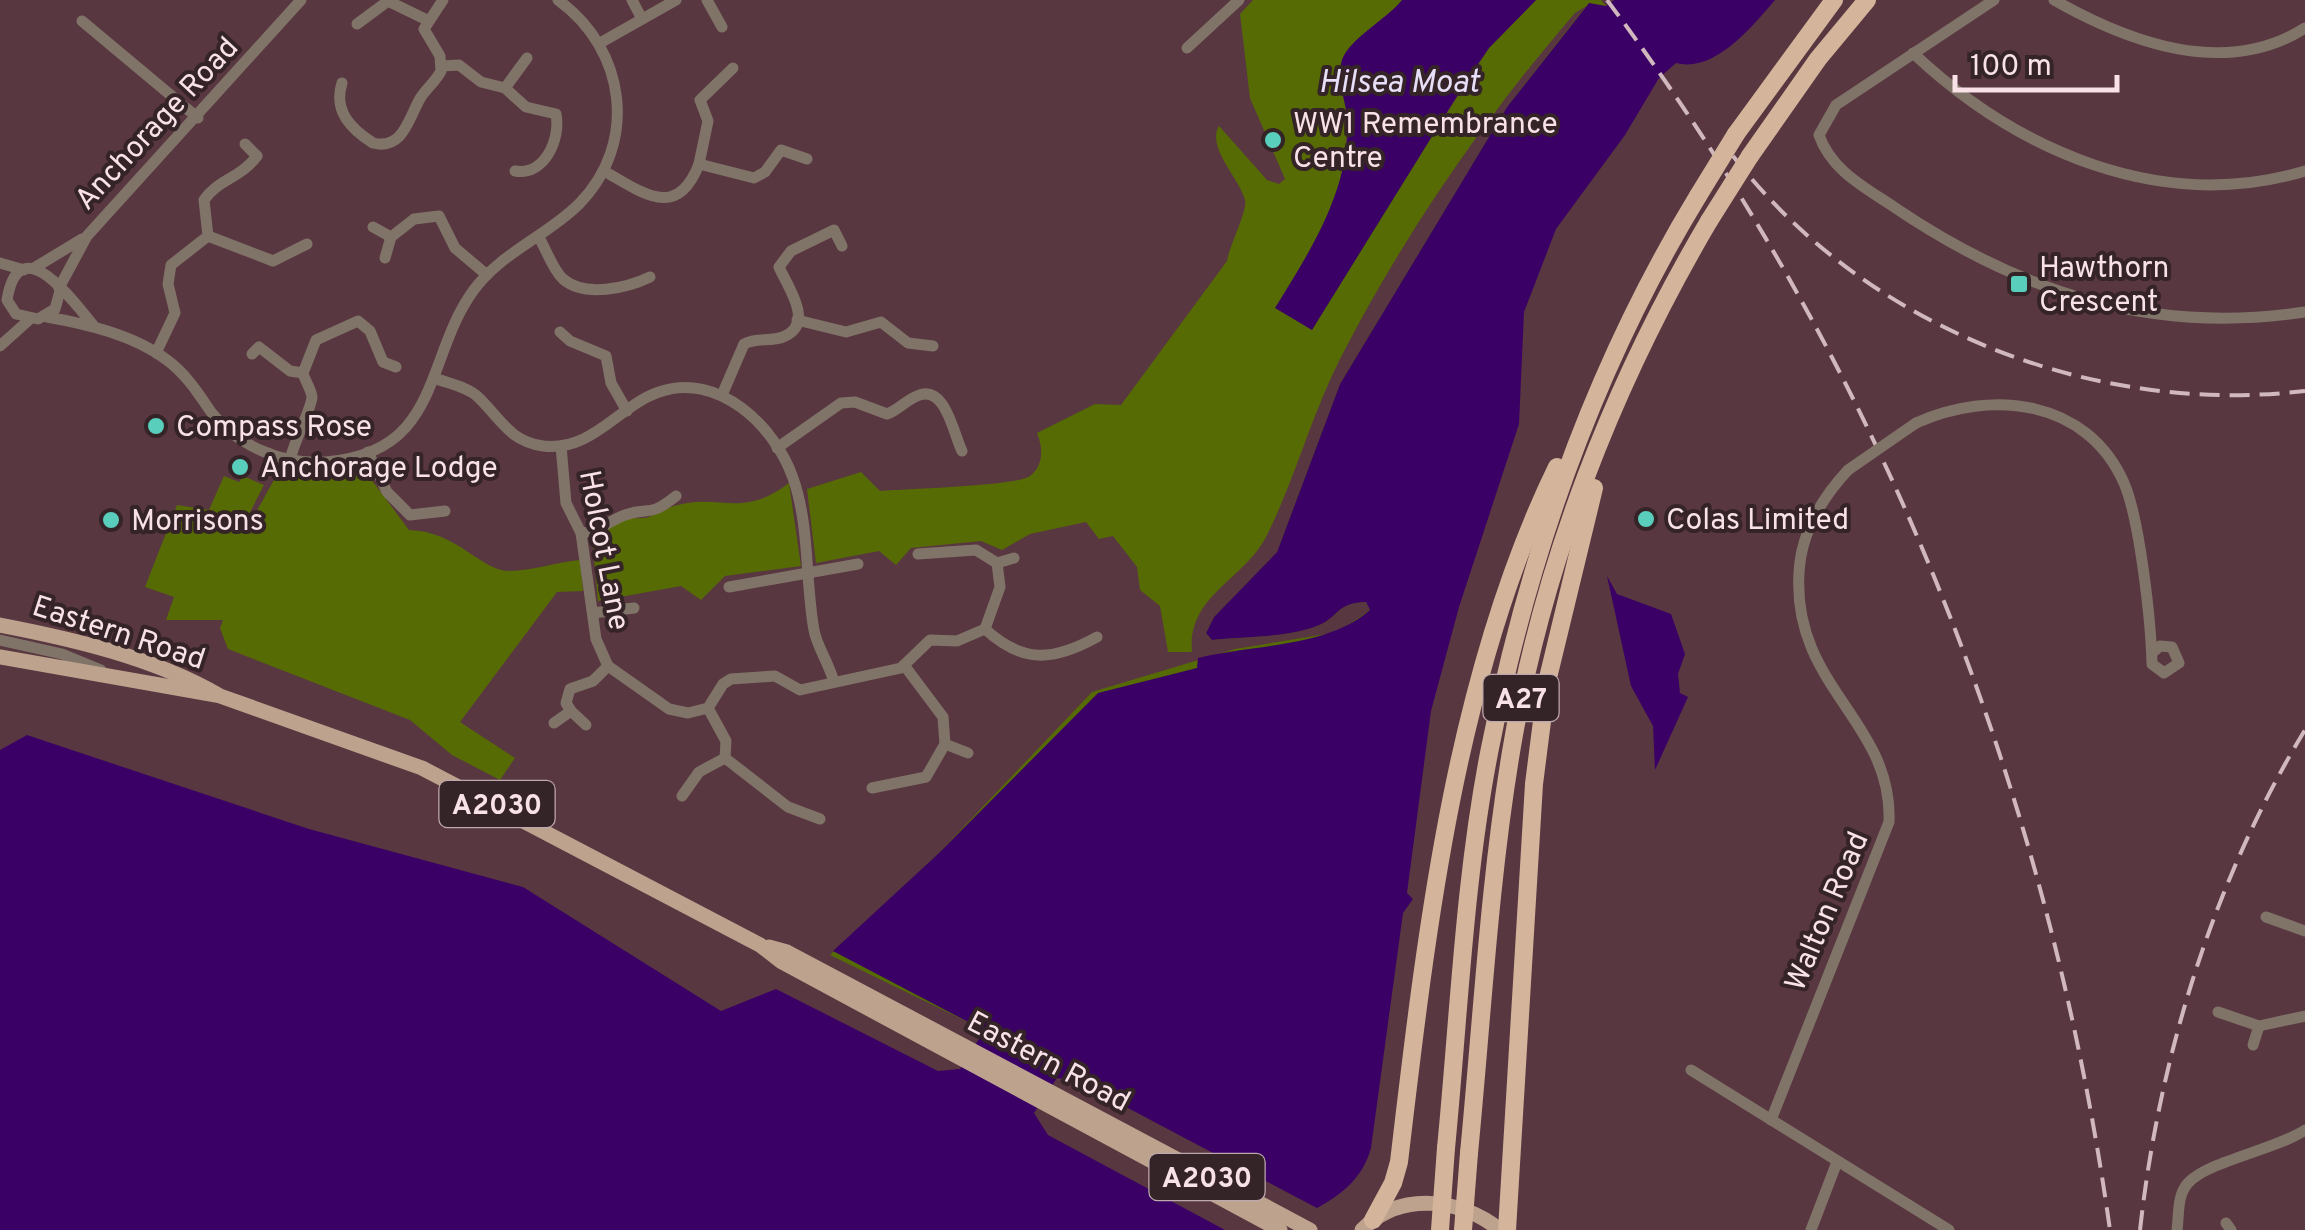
<svg xmlns="http://www.w3.org/2000/svg" width="2305" height="1230" viewBox="0 0 2305 1230" font-family="Overpass,sans-serif">
<rect width="100%" height="100%" fill="#593740"/>
<g fill="#566b03">
<path d="M1253 0H1445L1348 126 1341 179 1323 228 1437 128 1489 48 1536 0H1601L1606 6 1614 0 1408 608 979 1038 972 1024 830 955 939 853 1092 692 1235 649 1338 632 1370 610 1366 602C1335 603 1340 617 1317 626 1286 638 1245 636 1212 640L1206 633 1214 617 1277 552 1340 384 1507 107 1586 6 1575 13C1484 118 1403 236 1340 359 1311 416 1295 479 1267 535 1245 580 1187 595 1192 652H1168L1160 606 1140 590 1137 567 1113 536 1099 539 1086 522 1030 534 1002 550 981 541 911 548 896 565 879 551 816 563 807 489 861 472 880 491C905 489 1017 486 1030 476 1044 466 1043 447 1037 433L1095 404 1121 405 1227 261C1230 245 1248 209 1245 200 1240 179 1206 147 1219 126L1267 180 1279 184 1285 179 1250 98 1240 14Z"/>
<path d="M352 468 365 471 409 530C457 531 481 571 509 571 532 571 557 562 580 560L583 591 557 592 460 722 515 758 500 780 452 755 410 720 228 649 220 628 223 620H166L174 597 145 587 177 505 209 510 224 476 239 482 243 476 264 485 241 530 245 532 279 471 318 474Z"/>
<path d="M789 483 801 566 725 576 701 600 681 586 598 601 592 537 629 517C650 522 655 512 674 506 721 492 740 520 789 483Z"/>
</g>
<g fill="#3a0065">
<path d="M1402 0H1536L1489 48 1467 80 1312 330 1275 308C1310 251 1345 198 1348 130 1349 107 1335 82 1342 60 1349 39 1387 19 1402 0Z"/>
<path d="M1614 0H1775C1751 28 1714 73 1676 63L1659 78 1625 135 1556 229 1524 312 1519 424 1459 607 1431 711 1407 893 1413 899 1403 913 1371 1148C1363 1177 1343 1194 1317 1208L1077 1081 1057 1078 1034 1113 1048 1135 1225 1230H0V750L27 735 309 829 523 887 721 1011 776 989 938 1071 960 1069 979 1039 972 1024 833 951 939 853 1098 693 1197 668 1198 658C1253 644 1327 648 1370 610L1366 602C1335 603 1340 617 1317 626 1286 638 1245 636 1212 640L1206 633 1214 617 1277 552 1340 384 1507 107 1589 3 1606 6Z"/>
<polygon points="1607,576 1617,594 1671,614 1685,654 1678,674 1680,693 1688,697 1655,770 1653,726 1631,686"/>
</g>
<g fill="none" stroke-linecap="round" stroke-linejoin="round">
<g stroke="#807469" stroke-width="11">
<polyline points="632,0 642,19"/>
<polyline points="707,0 722,27"/>
<path d="M1994 0 1836 105 1819 135C1831 170 1864 187 1894 207 2021 293 2152 335 2305 312"/>
<path d="M2054 0C2128 42 2225 79 2305 28"/>
<polyline points="82,21 198,118"/>
<polyline points="357,24 388,1 427,20"/>
<polyline points="600,43 676,0"/>
<polyline points="1187,48 1239,0"/>
<path d="M1913 53C2017 151 2161 214 2305 171"/>
<path d="M442 66 459 65 481 82 505 88 526 107 556 114C561 140 544 176 515 171"/>
<path d="M342 83C333 111 351 129 373 143 404 151 409 116 421 97 427 88 436 81 441 71L440 56 424 29 443 0"/>
<polyline points="505,88 527,58"/>
<polyline points="699,164 708,121 700,100 733,68"/>
<path d="M604 171C643 193 677 221 699 164L754 178 765 172 781 150 807 159"/>
<polyline points="373,227 391,237 414,219 439,216 455,248 487,275"/>
<path d="M208 236 204 200C217 180 241 178 257 156L245 144"/>
<path d="M538 236C546 248 552 269 563 279 585 298 627 288 650 277"/>
<polyline points="385,258 391,237"/>
<polyline points="0,263 24,270"/>
<polyline points="34,268 82,239"/>
<polyline points="59,288 87,236 301,0"/>
<path d="M60 291 55 309 38 319 16 314 7 300C19 226 73 301 93 325"/>
<path d="M47 317C87 324 134 335 167 360 186 374 198 393 211 412 237 446 283 465 325 462 442 453 424 359 473 291 500 253 547 236 579 204 639 143 626 49 558 0"/>
<polyline points="797,320 846,332 881,322 908,343 933,346"/>
<polyline points="560,332 570,341 606,356 611,383 627,411"/>
<polyline points="0,346 29,320"/>
<polyline points="156,353 175,313 168,284 171,265 208,236 273,261 307,244"/>
<polyline points="252,354 259,347 290,371 303,373"/>
<path d="M437 379C450 384 468 387 478 397 501 419 509 441 543 446 592 452 618 406 659 392 718 371 775 426 793 478 810 526 805 581 814 630 816 644 828 662 833 679"/>
<path d="M722 395 744 344C757 337 770 342 783 337 816 324 787 286 779 267L791 251 834 230 842 246"/>
<path d="M1916 423C1991 389 2087 399 2124 483 2140 520 2151 623 2152 664L2164 673 2179 663 2172 647 2160 646 2153 652"/>
<polyline points="561,446 566,503 581,533 596,639 608,666 669,709 688,713 708,708 723,684 731,679 775,676 800,690 901,668 930,640 957,641 985,629 1000,587 997,563 976,550 918,554"/>
<path d="M777 448 841 403 855 402 887 414C898 410 904 402 915 397 945 381 953 433 962 451"/>
<polyline points="368,452 387,492 410,515 445,511"/>
<path d="M290 460C293 444 312 407 312 397 311 389 305 381 303 373L316 340 358 321 370 331 383 362 396 367"/>
<path d="M581 533C600 532 608 521 625 515 651 506 647 519 676 496"/>
<polyline points="997,563 1014,558"/>
<polyline points="729,587 858,564"/>
<polyline points="593,613 634,608"/>
<path d="M985 629C1022 663 1052 662 1097 637"/>
<polyline points="0,640 62,654 101,670"/>
<polyline points="708,708 726,741 725,758"/>
<polyline points="571,711 586,725"/>
<polyline points="554,723 571,711 566,703 570,689 593,681 608,666"/>
<polyline points="945,744 968,753"/>
<polyline points="725,758 788,807 820,819"/>
<polyline points="872,788 926,777 945,744 943,717 904,665"/>
<polyline points="682,796 699,772 725,758"/>
<polyline points="2266,917 2305,931"/>
<polyline points="2218,1012 2259,1026 2305,1016"/>
<polyline points="2253,1045 2259,1026"/>
<polyline points="1691,1070 1949,1230"/>
<path d="M1771 1120 1889 822C1893 721 1792 687 1799 573 1801 532 1821 499 1848 470"/>
<polyline points="2226,1223 2231,1230"/>
<polyline points="1811,1230 1837,1162"/>
<path d="M2177 1230C2179 1215 2177 1195 2188 1183 2208 1161 2275 1150 2305 1130"/>
</g>
<g stroke="#bda38d" stroke-width="15">
<path d="M0 625C73 639 155 658 220 696L422 768 760 945 782 962 1280 1230"/>
<polyline points="0,657 216,695"/>
<polyline points="769,947 787,952 1310,1230"/>
<path d="M1362 1230C1400 1191 1460 1198 1500 1230"/>
</g>
<g stroke="#d4b59b" stroke-width="18">
<polyline points="1736,134 1834,0"/>
<polyline points="1750,156 1818,59 1867,0"/>
<path d="M1446 1148C1459 1016 1464 879 1490 748 1529 552 1594 367 1698 196"/>
<path d="M1469 1153C1482 1020 1489 884 1511 752 1542 565 1613 384 1709 221"/>
<path d="M1373 1220 1393 1183 1399 1162C1426 933 1455 676 1557 467"/>
<polyline points="1507,1230 1534,784 1547,682 1594,488"/>
</g>
<g stroke="#d1b8be" stroke-width="4" stroke-dasharray="20 10" stroke-linecap="butt">
<path d="M1607 0C1878 363 2047 781 2110 1230"/>
<path d="M1733 156C1865 327 2091 416 2305 391"/>
<path d="M2140 1230C2159 1057 2214 879 2305 730"/>
</g>
<polyline stroke="#807469" stroke-width="11" points="1848,470 1916,423"/>
<g stroke="#d4b59b" stroke-width="18">
<polyline points="1698,196 1736,134"/>
<polyline points="1709,221 1750,156"/>
<polyline points="1440,1230 1446,1148"/>
<polyline points="1463,1230 1469,1153"/>
</g>
</g>
<g fill="#5acebd" stroke="#342327" stroke-width="4">
<circle cx="1273" cy="140" r="10"/>
<rect x="2009" y="274" width="20" height="20" rx="5"/>
<circle cx="156" cy="426" r="10"/>
<circle cx="240" cy="467" r="10"/>
<circle cx="1646" cy="519" r="10"/>
<circle cx="111" cy="520" r="10"/>
</g>
<g text-anchor="middle" stroke-width="8" stroke-linejoin="round" paint-order="stroke">
<g fill="#342327" stroke="#bda9ad" stroke-width="2.5">
<rect x="1483.5" y="675" width="75" height="46" rx="8"/>
<rect x="439.5" y="781" width="115" height="46" rx="8"/>
<rect x="1149.5" y="1154" width="115" height="46" rx="8"/>
</g>
<g font-size="28" font-weight="bold" fill="#f8e2e7">
<text x="1521" y="708">A27</text>
<text x="497" y="814">A2030</text>
<text x="1207" y="1187">A2030</text>
</g>
<g font-size="30" fill="#f8e2e7" stroke="#342327">
<text transform="translate(156 123) rotate(-47)" y="10">Anchorage Road</text>
<text transform="translate(605 550) rotate(79)" y="10">Holcot Lane</text>
<text transform="translate(119 632) rotate(18)" y="10">Eastern Road</text>
<text transform="translate(1826 911) rotate(-67)" y="10">Walton Road</text>
<text transform="translate(1049 1061) rotate(28)" y="10">Eastern Road</text>
</g>
<g font-size="30" fill="#f8e2e7" stroke="#342327" text-anchor="start">
<text x="1293" y="133">WW1 Remembrance<tspan x="1293" dy="34">Centre</tspan></text>
<text x="2039" y="277">Hawthorn<tspan x="2039" dy="34">Crescent</tspan></text>
<text x="176" y="436">Compass Rose</text>
<text x="260" y="477">Anchorage Lodge</text>
<text x="1666" y="529">Colas Limited</text>
<text x="131" y="530">Morrisons</text>
</g>
<g font-size="32" font-style="italic" fill="#e7def7" stroke="#342327">
<text x="1399" y="92">Hilsea Moat</text>
</g>
</g>
<path d="M1955 75v15h162v-15" fill="none" stroke="#f8e2e7" stroke-width="5"/>
<text x="1970" y="75" font-size="30" fill="#f8e2e7" stroke="#342327" stroke-width="8" paint-order="stroke">100 m</text>
</svg>
